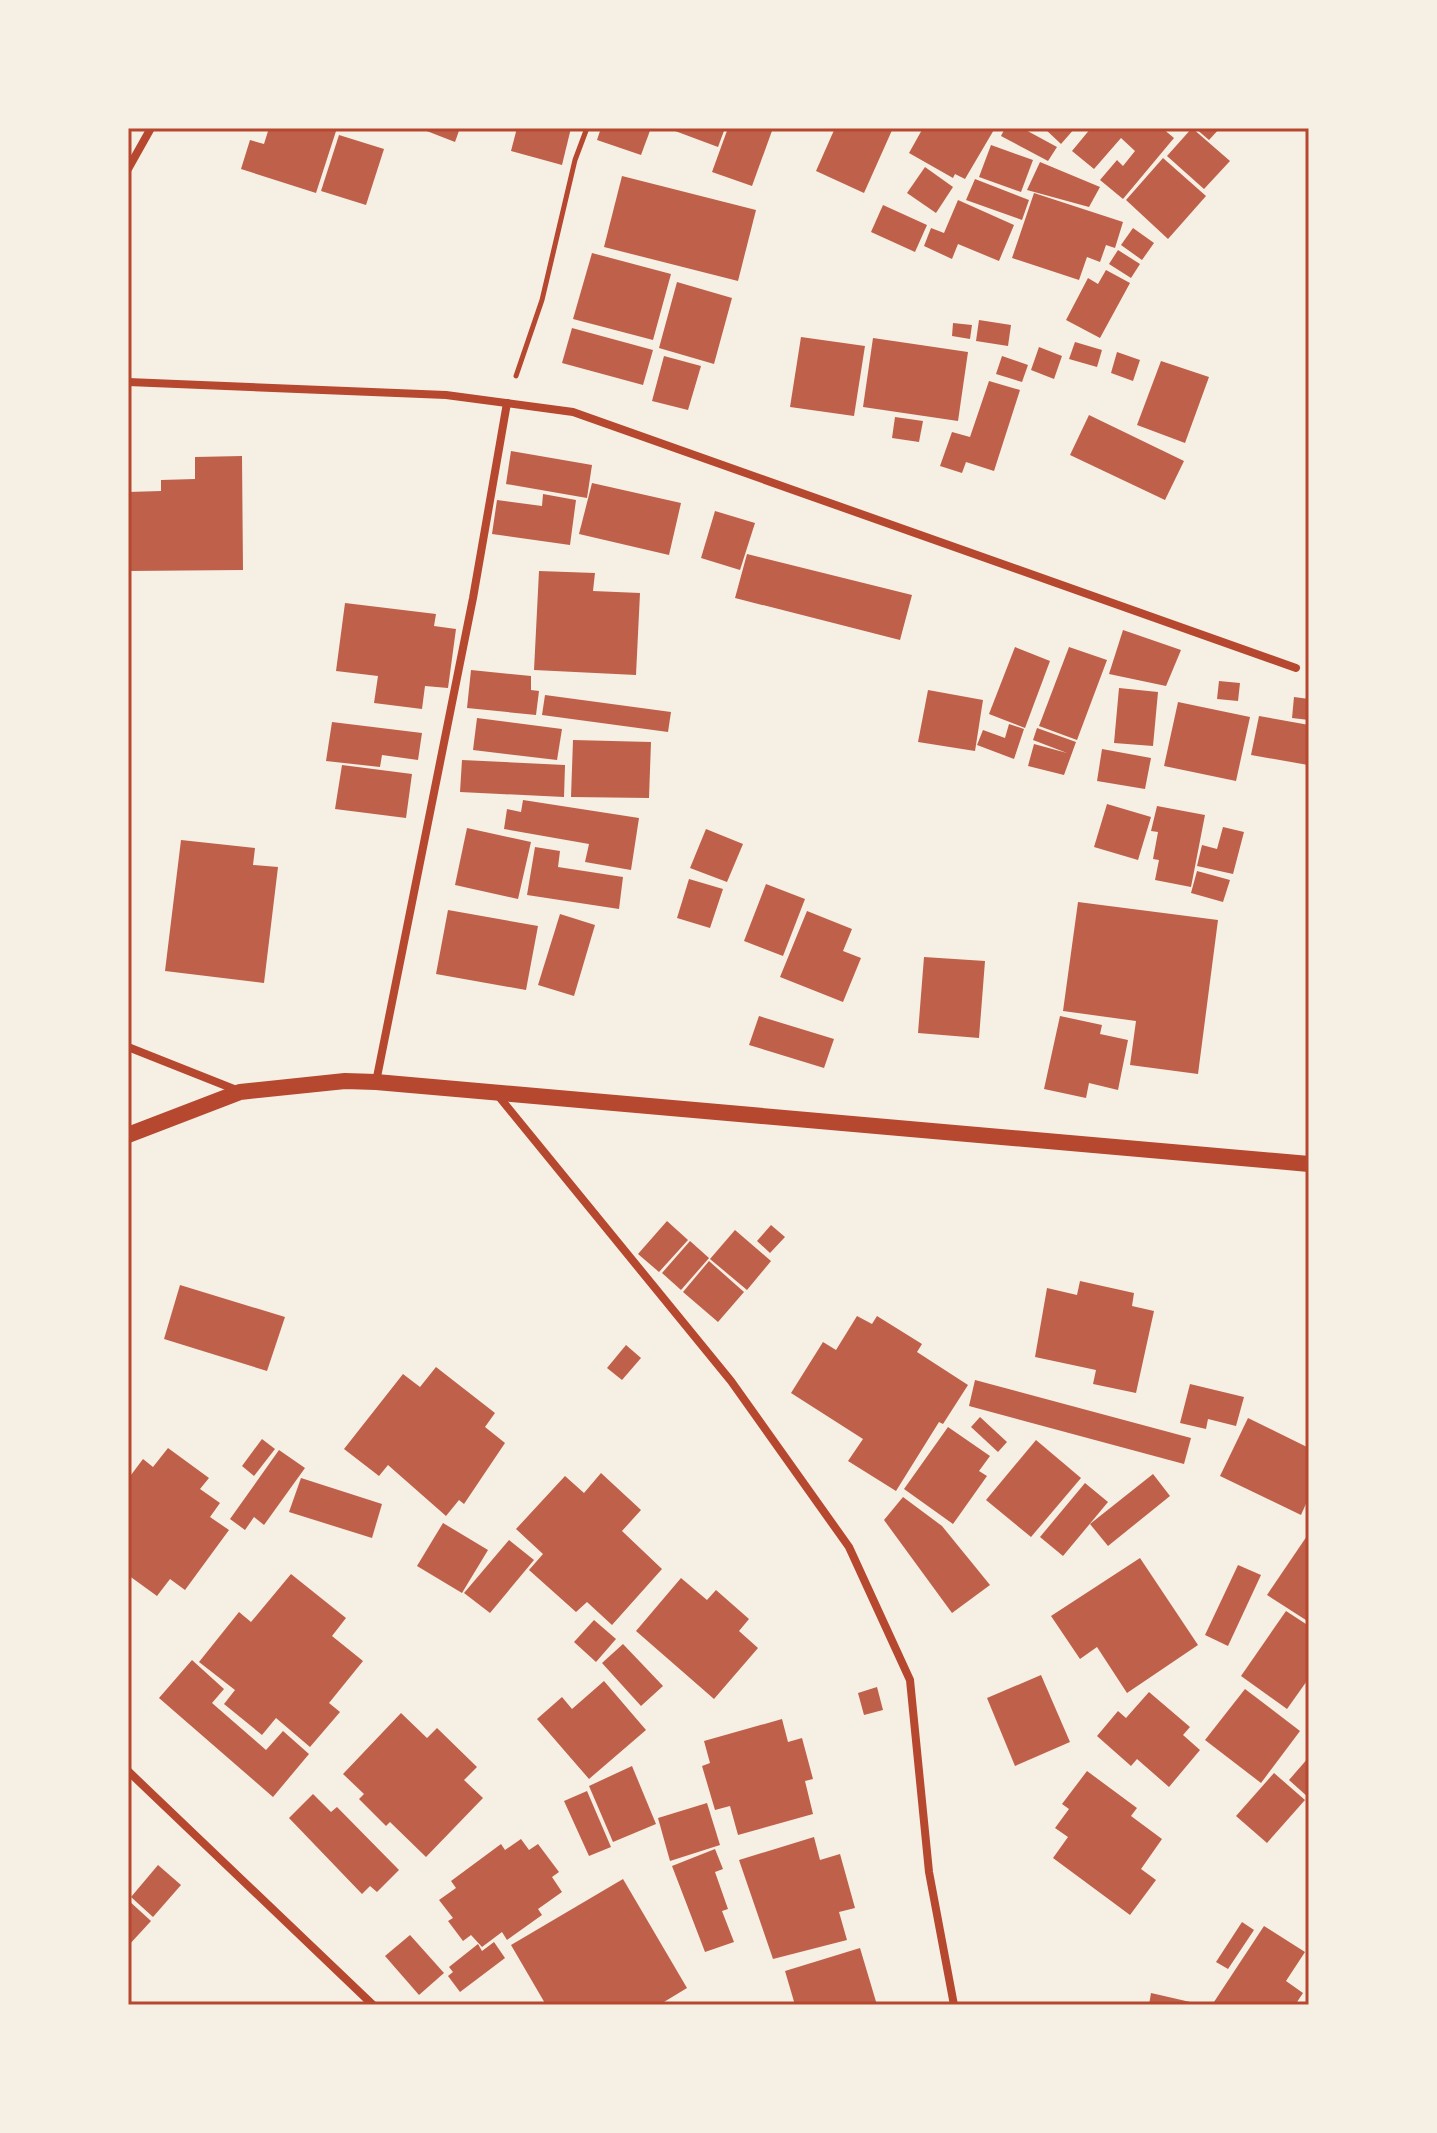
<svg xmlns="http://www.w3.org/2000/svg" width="1437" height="2133" viewBox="0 0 1437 2133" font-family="'PT Sans',sans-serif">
<rect width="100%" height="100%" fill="#f6efe4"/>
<g fill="#bf614a">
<polygon points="269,128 337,128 316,193 241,169 250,140 264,144"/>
<polygon points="419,128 460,128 455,142"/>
<polygon points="517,128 571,128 562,165 511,151"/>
<polygon points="601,128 651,128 641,155 597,140"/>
<polygon points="667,128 725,128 718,147"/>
<polygon points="728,128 773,128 752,186 712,172"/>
<polygon points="835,128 893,128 864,193 816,171"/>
<polygon points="923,128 966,129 995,128 965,179 955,174 953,178 909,153"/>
<polygon points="1005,128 1022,128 1057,147 1048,161 1001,136"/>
<polygon points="1044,128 1075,128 1061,144"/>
<polygon points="1091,128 1162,128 1174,138 1123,199 1100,180 1117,160 1123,166 1135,151 1121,138 1094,169 1072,151"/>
<polygon points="1192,128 1230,161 1204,189 1167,156"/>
<polygon points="1195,128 1220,128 1209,140"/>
<polygon points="339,135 384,149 366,205 321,191"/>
<polygon points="991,145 1033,160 1021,192 979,177"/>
<polygon points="1163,158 1206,196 1168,239 1126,200"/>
<polygon points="1040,162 1100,187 1089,207 1027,190"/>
<polygon points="925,167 953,187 936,213 907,193"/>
<polygon points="622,176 756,210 738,281 604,247"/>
<polygon points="975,179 1029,200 1022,220 966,200"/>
<polygon points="1034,193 1123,222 1115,248 1106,245 1100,262 1087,257 1079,280 1012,258"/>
<polygon points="958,200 1014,225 999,261 958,244 952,259 924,246 931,228 944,233"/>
<polygon points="883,205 927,225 915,252 871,232"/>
<polygon points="1133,228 1154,243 1142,260 1121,245"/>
<polygon points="1118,250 1140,264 1131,278 1109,264"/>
<polygon points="592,253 671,274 653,340 573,319"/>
<polygon points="1106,270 1130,283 1100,338 1066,320 1088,278 1098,284"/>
<polygon points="677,282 732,298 714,364 659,348"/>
<polygon points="979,320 1011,325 1008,346 976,341"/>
<polygon points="953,323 972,325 970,339 952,336"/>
<polygon points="572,328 653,350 643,385 562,363"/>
<polygon points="801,337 865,346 854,416 790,407"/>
<polygon points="873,338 968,352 958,421 863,407"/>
<polygon points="1075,342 1102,350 1097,367 1069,359"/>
<polygon points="1039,347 1062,356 1054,379 1031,370"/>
<polygon points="1117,352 1140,360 1133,381 1111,373"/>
<polygon points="664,356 701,366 688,410 652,401"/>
<polygon points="1002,356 1028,365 1022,382 996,374"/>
<polygon points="1161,361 1209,377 1185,443 1137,425"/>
<polygon points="989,381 1020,390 994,471 966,462 962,473 940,466 952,432 970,437"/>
<polygon points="1089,415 1184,461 1165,500 1070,455"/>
<polygon points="895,417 923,421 919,442 892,438"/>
<polygon points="511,451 592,465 587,498 506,484"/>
<polygon points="242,456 243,570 128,571 128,492 161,491 161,480 195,479 195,457"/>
<polygon points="592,483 681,503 669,555 579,534"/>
<polygon points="543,494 576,500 570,545 492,534 497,500 542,506"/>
<polygon points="715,511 755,523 740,570 701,558"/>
<polygon points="747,554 912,595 900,640 735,598"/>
<polygon points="539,571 595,573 593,591 640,593 636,675 534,670"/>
<polygon points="345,603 436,614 434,626 456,629 448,688 425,686 422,709 374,703 378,676 336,671"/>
<polygon points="1123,630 1181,650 1166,686 1109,674"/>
<polygon points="1015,647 1050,661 1025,728 989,714"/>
<polygon points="1069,647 1107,660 1077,740 1039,726"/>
<polygon points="471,670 531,676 531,690 539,691 536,715 467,708"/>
<polygon points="1219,681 1240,683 1238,701 1217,699"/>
<polygon points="1119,688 1158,692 1153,746 1114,743"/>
<polygon points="928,690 983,700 975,751 918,742"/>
<polygon points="545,695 671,712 668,732 542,715"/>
<polygon points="1294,697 1309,699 1309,720 1292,718"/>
<polygon points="1178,702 1250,717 1236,781 1164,766"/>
<polygon points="1259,716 1309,725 1308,765 1251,755"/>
<polygon points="477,718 562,729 557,760 473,750"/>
<polygon points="332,722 422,733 418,760 382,755 380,767 326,761"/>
<polygon points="1009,724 1024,729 1014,759 977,745 983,730 1005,738"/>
<polygon points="1037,728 1076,742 1064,775 1028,766 1034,744 1067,753 1033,740"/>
<polygon points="573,740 651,742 649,798 571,797"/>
<polygon points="1102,749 1151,758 1145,789 1097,781"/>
<polygon points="462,760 565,765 564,797 460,792"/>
<polygon points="342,765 412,774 406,818 335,809"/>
<polygon points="523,800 639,818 631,870 585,862 589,844 504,829 507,809 521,812"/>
<polygon points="1107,804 1151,817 1138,860 1094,847"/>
<polygon points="1157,806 1205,815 1191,887 1155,880 1159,860 1153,859 1158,832 1151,831"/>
<polygon points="1223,827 1244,832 1233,874 1197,866 1202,845 1217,849"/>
<polygon points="467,828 531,842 518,899 455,885"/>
<polygon points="706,829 743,844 727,882 690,868"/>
<polygon points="181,840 255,848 253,865 278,867 264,983 165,971"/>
<polygon points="535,847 560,851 558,867 623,877 619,909 527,895"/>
<polygon points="1197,871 1230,880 1223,902 1191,893"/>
<polygon points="689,879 723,889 710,928 677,918"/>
<polygon points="766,884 805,899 783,956 744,941"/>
<polygon points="1078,902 1218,920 1198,1074 1130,1065 1136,1021 1063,1011"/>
<polygon points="448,910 538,926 526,990 436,974"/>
<polygon points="807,911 852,929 843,951 861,958 843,1002 780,977"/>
<polygon points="560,914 595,925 574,996 538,985"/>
<polygon points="924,957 985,961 979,1038 918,1033"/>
<polygon points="759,1016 834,1039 824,1068 749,1045"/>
<polygon points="1060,1016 1102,1025 1100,1034 1128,1040 1118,1090 1089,1083 1086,1098 1044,1089"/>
<polygon points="667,1221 688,1240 659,1272 638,1254"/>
<polygon points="771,1225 785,1237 770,1253 757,1241"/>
<polygon points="735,1230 771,1261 747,1290 710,1259"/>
<polygon points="690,1241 709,1258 681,1290 662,1273"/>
<polygon points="709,1261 744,1292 718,1322 683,1292"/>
<polygon points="1080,1281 1134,1293 1132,1306 1154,1311 1136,1393 1093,1384 1096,1370 1035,1357 1047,1288 1077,1295"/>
<polygon points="180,1285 285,1317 267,1371 164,1339"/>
<polygon points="857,1316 872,1324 877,1316 922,1344 917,1352 968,1385 943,1424 939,1422 896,1491 848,1461 863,1439 791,1393 823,1342 836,1350"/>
<polygon points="626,1345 641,1358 622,1380 607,1368"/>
<polygon points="436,1367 495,1413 485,1427 505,1443 464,1504 459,1500 446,1516 388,1465 379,1476 344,1449 403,1374 420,1387"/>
<polygon points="975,1380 1191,1438 1184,1464 969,1406"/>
<polygon points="1190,1384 1244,1397 1236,1426 1208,1419 1206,1429 1180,1423"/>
<polygon points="980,1417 1007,1442 998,1452 971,1427"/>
<polygon points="1248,1418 1309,1448 1309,1497 1301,1515 1220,1476"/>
<polygon points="948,1427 990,1456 979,1471 987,1476 953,1524 904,1489"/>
<polygon points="262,1439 275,1449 254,1476 242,1466"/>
<polygon points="1036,1440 1081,1478 1031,1537 986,1500"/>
<polygon points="168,1448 209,1478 200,1489 220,1503 210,1517 229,1530 185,1590 170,1579 157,1596 128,1575 128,1479 143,1459 153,1467"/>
<polygon points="279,1450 305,1468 264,1525 254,1517 245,1530 230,1519"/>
<polygon points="601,1473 641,1510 622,1531 662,1569 612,1625 587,1602 576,1612 529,1570 543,1554 516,1529 565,1476 584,1493"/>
<polygon points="1153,1474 1170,1496 1108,1546 1090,1524"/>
<polygon points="301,1478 382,1504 372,1538 289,1512"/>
<polygon points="1085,1483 1108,1502 1063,1556 1040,1537"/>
<polygon points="903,1497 942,1526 990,1585 952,1613 884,1520"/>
<polygon points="443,1523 488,1550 462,1593 417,1566"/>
<polygon points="1309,1533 1309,1622 1267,1595"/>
<polygon points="509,1540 534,1560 490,1613 464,1593"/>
<polygon points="1140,1558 1198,1645 1127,1693 1097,1647 1080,1659 1051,1616"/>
<polygon points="1238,1565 1261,1575 1228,1646 1205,1635"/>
<polygon points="291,1574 346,1618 332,1636 363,1661 329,1703 340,1712 310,1747 276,1718 262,1735 224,1704 235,1690 199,1662 239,1612 251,1622"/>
<polygon points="681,1578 707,1600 716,1590 749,1619 739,1631 758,1648 714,1699 636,1631"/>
<polygon points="1286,1611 1309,1626 1309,1678 1287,1709 1241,1676"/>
<polygon points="594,1620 616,1639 596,1662 574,1642"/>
<polygon points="623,1644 663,1686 641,1706 602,1663"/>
<polygon points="192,1660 224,1689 212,1703 266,1750 283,1731 309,1754 273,1797 159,1698"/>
<polygon points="1041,1675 1070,1742 1015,1766 987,1698"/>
<polygon points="604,1681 646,1730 589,1779 537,1719 562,1697 572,1709"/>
<polygon points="877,1687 883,1710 864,1715 858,1693"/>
<polygon points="1245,1689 1300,1731 1261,1783 1205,1740"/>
<polygon points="1149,1692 1190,1727 1183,1735 1200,1750 1169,1787 1137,1759 1131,1766 1097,1736 1118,1711 1126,1718"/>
<polygon points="401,1713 427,1738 437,1728 477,1767 464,1780 483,1798 426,1857 390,1822 386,1826 359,1799 364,1794 343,1774"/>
<polygon points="782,1719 788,1742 802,1738 813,1779 805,1781 813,1814 738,1835 730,1806 715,1810 702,1766 710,1763 704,1741"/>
<polygon points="1309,1757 1309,1798 1289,1780"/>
<polygon points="632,1766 656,1824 613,1842 589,1786"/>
<polygon points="1087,1771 1137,1808 1131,1816 1162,1839 1141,1869 1156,1880 1130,1915 1053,1858 1068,1837 1055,1828 1069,1809 1062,1804"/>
<polygon points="1274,1773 1305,1800 1267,1843 1236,1816"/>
<polygon points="587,1791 611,1847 589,1856 564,1801"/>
<polygon points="313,1794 331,1812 337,1807 399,1870 377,1892 370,1886 362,1894 289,1818"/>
<polygon points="707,1803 720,1845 670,1861 658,1818"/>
<polygon points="814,1837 820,1860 840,1854 855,1908 839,1912 847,1940 773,1959 739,1860"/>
<polygon points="521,1839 529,1850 538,1844 559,1872 552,1877 562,1892 538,1909 542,1915 507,1940 502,1932 482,1947 471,1935 463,1941 448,1921 453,1918 439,1900 456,1888 451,1881 501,1844 505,1850"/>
<polygon points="715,1849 723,1869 715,1872 728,1909 722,1911 734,1942 705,1952 672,1866"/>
<polygon points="158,1865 181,1885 153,1917 131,1897"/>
<polygon points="623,1879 687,1988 659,2005 546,2005 511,1945"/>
<polygon points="128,1900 151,1921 128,1946"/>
<polygon points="1242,1922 1254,1930 1228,1969 1216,1962"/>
<polygon points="1264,1926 1305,1952 1286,1981 1303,1993 1295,2005 1212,2005"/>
<polygon points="410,1935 444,1973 419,1995 385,1956"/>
<polygon points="494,1942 505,1958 460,1992 448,1976 453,1972 449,1967 478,1944 482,1951"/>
<polygon points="860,1948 877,2005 795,2005 785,1971"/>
<polygon points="1151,1993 1199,2004 1199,2005 1149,2005"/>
</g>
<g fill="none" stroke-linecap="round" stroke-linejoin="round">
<polyline stroke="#b5482f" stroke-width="5" points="516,376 542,300 575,160 587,128"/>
<g stroke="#b5482f" stroke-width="8">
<polyline points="128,169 151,128"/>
<polyline points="128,382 446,395 573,412 1296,668"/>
<polyline points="128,1047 239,1091"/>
<polyline points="376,1082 473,598 507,403"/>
<polyline points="496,1093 731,1381 849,1547 910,1680 929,1872 954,2005"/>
<polyline points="128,1771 373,2005"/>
</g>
<polyline stroke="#b5482f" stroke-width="16" points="128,1135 240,1092 345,1081 376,1082 1309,1164"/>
</g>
<rect width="1437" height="2133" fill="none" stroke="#f6efe4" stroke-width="260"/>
<rect x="130" y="130" width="1177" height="1873" fill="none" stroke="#b5482f" stroke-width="3"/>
</svg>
